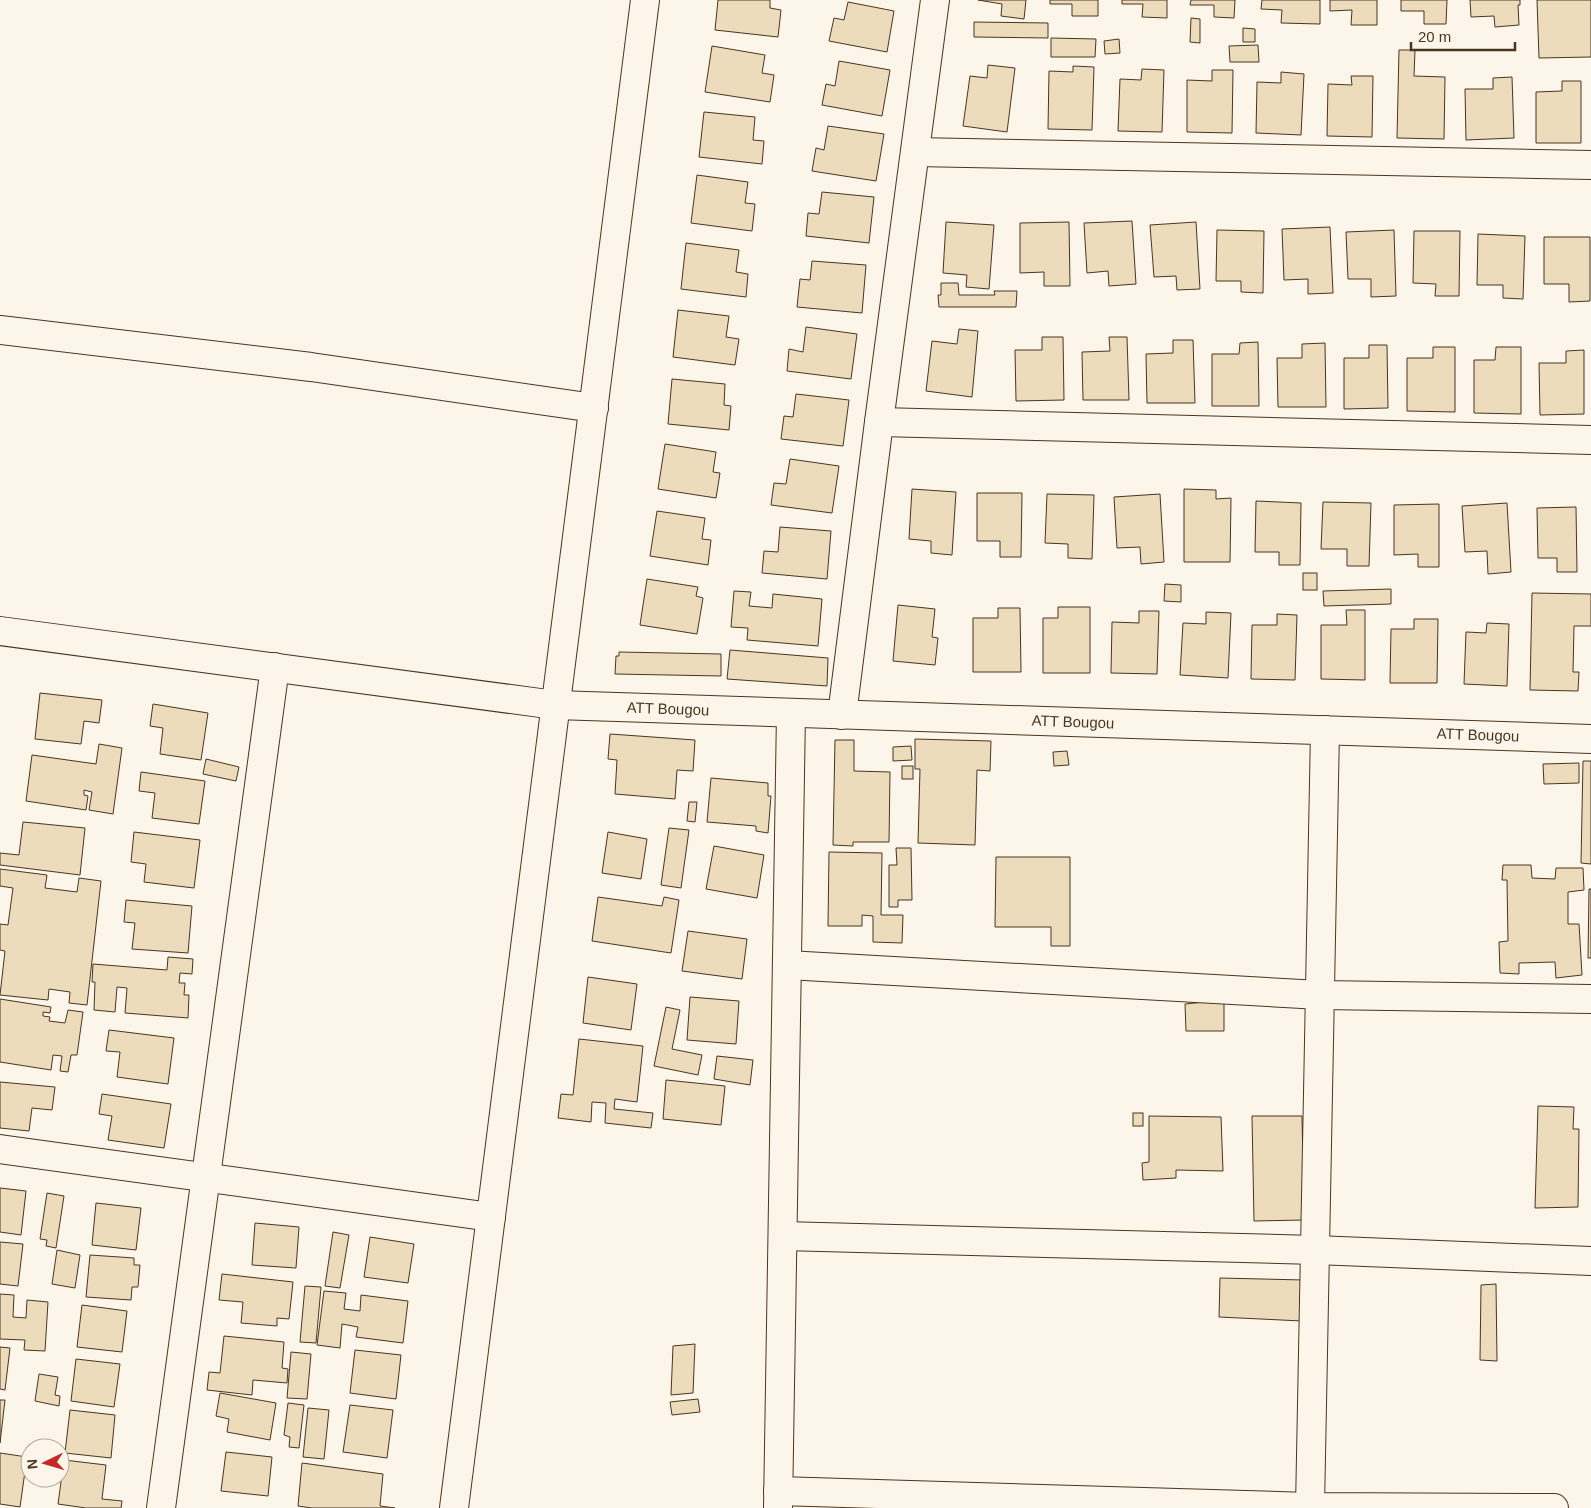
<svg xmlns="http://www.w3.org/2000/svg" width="1591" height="1508" viewBox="0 0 1591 1508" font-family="Arial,sans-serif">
<rect width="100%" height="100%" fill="#fbf6e9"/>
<g fill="#ecdcbc" stroke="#4a3520">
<polygon points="718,0 770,0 770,8 781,10 778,37 715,30"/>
<polygon points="978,0 1026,0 1024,19 1001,16 1002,4"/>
<polygon points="1050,0 1098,0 1098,16 1072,16 1072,4 1050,4"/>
<polygon points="1122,0 1167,0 1167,18 1142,17 1143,4 1122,4"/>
<polygon points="1191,0 1235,0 1234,18 1214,17 1214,5 1190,5"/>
<polygon points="1262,0 1320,0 1320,24 1281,23 1282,10 1261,9"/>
<polygon points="1330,0 1377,0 1377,25 1351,25 1352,10 1330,11"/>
<polygon points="1401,0 1447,0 1446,24 1424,24 1424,11 1401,11"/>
<polygon points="1470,0 1520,0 1520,5 1518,5 1519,25 1495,27 1494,16 1471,17"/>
<polygon points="1537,0 1591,0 1591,57 1539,58"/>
<polygon points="848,2 894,11 887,52 829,41 834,18 844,20"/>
<polygon points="1191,18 1200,19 1200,43 1190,42"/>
<polygon points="974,22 1048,23 1048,38 974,37"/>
<polygon points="1243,28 1255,29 1255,42 1243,42"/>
<polygon points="1051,38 1096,39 1095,57 1051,57"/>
<polygon points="1119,39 1120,53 1105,54 1104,41"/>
<polygon points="1258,45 1259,62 1230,62 1229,46"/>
<polygon points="712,46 765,55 762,73 774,75 770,102 705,92"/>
<polygon points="1399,50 1415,50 1414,76 1445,77 1444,139 1397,138"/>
<polygon points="839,61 890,70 882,116 822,105 826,84 835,86"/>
<polygon points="988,65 1015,68 1007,132 963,126 970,76 987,78"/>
<polygon points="1073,66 1094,67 1092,130 1048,129 1049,71 1073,72"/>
<polygon points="1142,69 1164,70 1162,132 1118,131 1120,79 1141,80"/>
<polygon points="1212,70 1233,70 1232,133 1187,132 1187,80 1212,81"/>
<polygon points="1281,72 1304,74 1301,135 1256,133 1257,82 1281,83"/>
<polygon points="1351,76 1373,76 1372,137 1327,136 1328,84 1352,85"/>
<polygon points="1512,77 1514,138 1466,140 1465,89 1493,89 1493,78"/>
<polygon points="1562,81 1581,81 1581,143 1536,143 1536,92 1562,91"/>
<polygon points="704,112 755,117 753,140 764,141 762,164 699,157"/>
<polygon points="828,126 884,134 876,181 812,171 816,148 824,150"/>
<polygon points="697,175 748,182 745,203 755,204 752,231 691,223"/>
<polygon points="822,192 874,197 869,243 806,236 808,213 819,214"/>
<polygon points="1132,221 1136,284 1109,286 1108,271 1087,273 1084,223"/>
<polygon points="946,222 994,225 989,289 966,287 967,275 943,273"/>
<polygon points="1069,222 1070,286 1044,286 1044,272 1020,273 1020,223"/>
<polygon points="1196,222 1200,289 1177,290 1176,276 1154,277 1150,225"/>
<polygon points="1330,227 1333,293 1308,294 1308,279 1284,280 1282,229"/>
<polygon points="1217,230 1264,231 1263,293 1241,292 1241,281 1216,281"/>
<polygon points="1394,230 1396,296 1371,297 1371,279 1348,279 1346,232"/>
<polygon points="1414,231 1460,231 1459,296 1435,296 1436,284 1413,283"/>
<polygon points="1478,234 1525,236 1523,299 1503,298 1503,285 1477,285"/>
<polygon points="1544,237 1590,237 1590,301 1569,302 1569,284 1544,284"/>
<polygon points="686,243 739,250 736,272 748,274 746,297 681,289"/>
<polygon points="812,261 866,265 862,313 797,307 800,279 810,280"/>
<polygon points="941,283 958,283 959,295 995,295 994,291 1017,291 1016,307 939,307 938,295 941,295"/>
<polygon points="678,310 729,316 726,337 739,339 735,365 673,357"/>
<polygon points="806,327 857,334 851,379 787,371 789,349 803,352"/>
<polygon points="959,329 978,331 972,397 926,391 932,341 957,344"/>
<polygon points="1042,337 1063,337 1064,400 1016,401 1015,350 1042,350"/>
<polygon points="1109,337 1127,337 1129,400 1083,400 1082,352 1110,351"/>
<polygon points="1173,340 1193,340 1195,403 1147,403 1146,354 1173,353"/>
<polygon points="1258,342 1259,406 1212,406 1212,354 1239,354 1240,343"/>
<polygon points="1325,343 1326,407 1278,407 1277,358 1302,358 1302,344"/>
<polygon points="1369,345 1387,345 1388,408 1344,409 1344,358 1369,358"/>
<polygon points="1433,347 1455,347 1455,412 1407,411 1407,358 1433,358"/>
<polygon points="1496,347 1521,347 1521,414 1474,413 1474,360 1495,360"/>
<polygon points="1584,350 1584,414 1540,415 1539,363 1566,363 1566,351"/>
<polygon points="672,379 725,384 724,405 731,406 729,430 668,424"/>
<polygon points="796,394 849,400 843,446 781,439 784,416 793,417"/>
<polygon points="665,444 716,452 713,472 720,473 716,498 658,489"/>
<polygon points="790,459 839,466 832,513 771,505 774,483 786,484"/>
<polygon points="912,489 956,492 952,555 931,553 931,541 909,539"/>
<polygon points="1184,489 1216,490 1216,499 1231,498 1230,562 1184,562"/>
<polygon points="977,493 1022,493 1021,557 1000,557 1000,541 977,541"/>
<polygon points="1047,494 1094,495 1092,559 1068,558 1068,544 1045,543"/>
<polygon points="1160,494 1164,562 1141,564 1140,547 1117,548 1114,497"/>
<polygon points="1256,501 1301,503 1300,565 1279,565 1279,552 1255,552"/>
<polygon points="1323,502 1371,503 1369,566 1347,566 1347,549 1321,549"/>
<polygon points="1507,503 1511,572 1488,574 1487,551 1465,552 1462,506"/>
<polygon points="1439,504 1439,567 1418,567 1418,554 1394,555 1394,505"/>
<polygon points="1576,507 1577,572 1557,572 1557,558 1538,558 1537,508"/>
<polygon points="657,511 705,518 702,539 711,540 708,565 650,556"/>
<polygon points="780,527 831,531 827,579 762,573 764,551 778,552"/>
<rect x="1303" y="573" width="14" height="17"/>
<polygon points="647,579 698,587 696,596 703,598 697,634 640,625"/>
<polygon points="1165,584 1181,585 1181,602 1164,601"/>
<polygon points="1391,589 1391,604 1324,606 1323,591"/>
<polygon points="734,591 751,592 749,606 772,608 773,594 822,599 818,646 747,640 748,628 731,627"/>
<polygon points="1532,593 1591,594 1591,626 1574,626 1573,672 1579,672 1578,691 1530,690"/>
<polygon points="898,605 935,609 932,637 938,638 935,665 893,661"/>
<polygon points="1058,607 1090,607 1090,673 1043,673 1043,618 1058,618"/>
<polygon points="998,608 1020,608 1021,672 973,672 973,618 998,618"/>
<polygon points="1346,610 1365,610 1365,680 1321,679 1321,625 1347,625"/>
<polygon points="1139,611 1159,611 1157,674 1111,673 1112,622 1139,623"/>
<polygon points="1206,612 1231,613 1228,678 1180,675 1183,623 1206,624"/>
<polygon points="1277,614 1297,615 1295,680 1251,679 1252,625 1277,625"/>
<polygon points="1414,619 1438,619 1437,683 1390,683 1391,629 1414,629"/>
<polygon points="1487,623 1509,624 1507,686 1464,684 1466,632 1486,633"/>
<polygon points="730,650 828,658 827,686 727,679"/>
<polygon points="619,652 721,654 721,676 615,674 616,656 619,656"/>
<polygon points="40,693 102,700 99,723 84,721 81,744 35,739"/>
<polygon points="153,704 208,713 201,760 160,754 163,728 150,726"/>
<polygon points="610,734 695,740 693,771 677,770 675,799 615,794 617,760 608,759"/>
<polygon points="915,739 991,741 990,771 977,770 975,845 918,843 920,769 915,769"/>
<polygon points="835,740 854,740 854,771 890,772 889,842 853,842 853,846 833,845"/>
<polygon points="99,744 122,748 113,814 89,810 92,792 84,790 84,795 88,796 86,810 26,801 32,755 96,764"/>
<polygon points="911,746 912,760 893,761 893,747"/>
<polygon points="1067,751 1069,765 1054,766 1053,752"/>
<polygon points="206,759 239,767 236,781 203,774"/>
<polygon points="1583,761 1591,761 1591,864 1581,863"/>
<polygon points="1579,763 1579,783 1544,784 1543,764"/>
<rect x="902" y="766" width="11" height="13"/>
<polygon points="141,772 205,781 199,824 152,818 155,793 139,791"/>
<polygon points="711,778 768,783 768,796 771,796 768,833 756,831 756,826 707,822"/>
<polygon points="689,802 697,802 695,822 687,821"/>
<polygon points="23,822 85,828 80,875 0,865 0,853 19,855"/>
<polygon points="669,828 689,830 681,888 661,885"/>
<polygon points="134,832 200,840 194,888 144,882 146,864 131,862"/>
<polygon points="608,832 647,839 641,879 602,873"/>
<polygon points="714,846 764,855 757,898 706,889"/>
<polygon points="896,848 911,848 912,900 898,900 898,907 889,907 889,865 897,865"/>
<polygon points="829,852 882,853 881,915 903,915 902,943 873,942 873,916 862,915 862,926 828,926"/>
<polygon points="996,857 1070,857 1070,946 1051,946 1051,927 995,927"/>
<polygon points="1503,865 1531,865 1532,878 1555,879 1556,868 1583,868 1584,890 1568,892 1568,924 1579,924 1582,975 1556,978 1555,962 1519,963 1519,974 1500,973 1499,942 1508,941 1507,880 1502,880"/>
<polygon points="0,869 47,875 45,888 77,892 79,878 101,881 87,1005 69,1003 70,992 49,989 48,1000 0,995 5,951 0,950 0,924 8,925 13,888 0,886"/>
<polygon points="1589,889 1591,889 1591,958 1588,958"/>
<polygon points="598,897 662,906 664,897 679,900 671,953 592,941"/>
<polygon points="126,900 192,906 188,953 132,949 135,923 124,922"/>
<polygon points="688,931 747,939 742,979 682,971"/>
<polygon points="168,957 193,959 192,974 180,973 179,983 185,983 184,995 189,995 188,1018 125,1013 127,988 117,987 115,1012 94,1010 95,982 92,982 93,964 167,970"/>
<polygon points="588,977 637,984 631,1030 583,1023"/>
<polygon points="690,997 739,1001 736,1044 687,1040"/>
<polygon points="0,999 51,1007 50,1013 43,1012 43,1016 50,1017 49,1021 65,1023 68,1010 83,1012 77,1055 71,1055 68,1072 60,1071 62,1056 53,1055 51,1070 0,1062"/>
<polygon points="1224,1000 1224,1031 1186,1031 1185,1004"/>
<polygon points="666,1007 680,1010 672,1049 702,1055 698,1075 654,1066"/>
<polygon points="109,1030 174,1038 168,1084 117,1077 120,1052 106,1051"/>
<polygon points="579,1039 643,1046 637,1102 615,1099 614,1109 653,1113 651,1128 605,1123 606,1103 592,1102 591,1122 558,1118 561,1094 573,1095"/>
<polygon points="717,1056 753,1060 750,1085 714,1079"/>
<polygon points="666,1080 725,1086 721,1125 663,1119"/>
<polygon points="0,1082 55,1087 52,1110 32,1108 29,1131 0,1128"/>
<polygon points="102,1094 171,1104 164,1148 108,1140 112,1116 99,1114"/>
<polygon points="1538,1106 1574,1107 1573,1129 1579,1129 1578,1207 1535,1208"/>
<rect x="1133" y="1113" width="10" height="13"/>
<polygon points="1149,1116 1221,1117 1223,1171 1176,1170 1176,1178 1143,1180 1142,1163 1149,1162"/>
<polygon points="1252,1116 1302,1116 1304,1220 1254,1221"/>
<polygon points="0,1188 26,1191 21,1235 0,1232"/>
<polygon points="47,1193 64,1196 56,1248 46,1246 47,1240 40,1239"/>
<polygon points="96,1203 141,1208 136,1250 92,1245"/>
<polygon points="255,1223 299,1227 296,1268 252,1265"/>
<polygon points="333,1232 349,1235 340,1288 325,1286"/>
<polygon points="370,1237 414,1244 408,1283 364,1277"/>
<polygon points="0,1242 23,1244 18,1286 0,1284"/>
<polygon points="57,1250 80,1255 75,1288 52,1284"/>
<polygon points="90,1255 134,1258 134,1265 140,1265 138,1287 132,1287 131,1300 86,1297"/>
<polygon points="222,1274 293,1282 289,1319 277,1318 277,1326 241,1323 243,1302 219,1300"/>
<polygon points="1220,1278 1304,1280 1302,1321 1219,1317"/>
<polygon points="1496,1284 1497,1361 1480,1360 1481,1285"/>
<polygon points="305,1286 321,1287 316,1343 300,1342"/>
<polygon points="324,1291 346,1293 344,1309 360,1311 361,1295 408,1301 403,1343 356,1337 358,1327 342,1324 340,1348 317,1345"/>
<polygon points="0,1294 14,1295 13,1317 26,1318 27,1300 48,1302 45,1351 24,1350 25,1340 0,1339"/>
<polygon points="82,1305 127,1311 122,1352 77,1347"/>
<polygon points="224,1336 284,1342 282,1368 288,1369 287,1383 253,1380 252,1395 207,1390 209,1372 220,1373"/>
<polygon points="695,1344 693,1393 671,1395 673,1346"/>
<polygon points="0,1347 10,1348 5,1390 0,1389"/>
<polygon points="355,1350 401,1355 396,1399 350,1393"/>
<polygon points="291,1352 311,1354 307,1399 287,1398"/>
<polygon points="76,1359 120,1364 114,1407 71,1401"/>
<polygon points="39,1374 58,1377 55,1395 60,1396 59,1406 35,1401"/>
<polygon points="220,1393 276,1403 270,1440 227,1432 229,1419 216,1416"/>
<polygon points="698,1399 700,1412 672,1415 670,1402"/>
<polygon points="0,1400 5,1400 0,1443"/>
<polygon points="288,1403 304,1405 299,1448 289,1447 290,1437 284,1435"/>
<polygon points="350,1405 393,1410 387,1458 343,1452"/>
<polygon points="308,1408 329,1410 324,1459 303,1457"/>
<polygon points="70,1410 115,1415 111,1458 65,1453"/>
<polygon points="226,1452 272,1457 268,1496 221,1491"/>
<polygon points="0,1453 27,1457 20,1507 0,1504"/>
<polygon points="64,1460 106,1465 102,1499 122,1501 121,1508 86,1508 58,1504"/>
<polygon points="302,1463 383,1474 380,1506 395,1508 312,1508 298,1506"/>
</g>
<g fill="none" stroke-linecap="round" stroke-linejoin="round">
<defs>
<g id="street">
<polyline points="915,152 1591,165"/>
<polyline points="879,422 1591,440"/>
<polyline points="0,631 555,705 1591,739"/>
<polyline points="842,715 879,422 935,0"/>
<polyline points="787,965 1320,995 1591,999"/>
<polyline points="0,1149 491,1217"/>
<polyline points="783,1236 1315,1250 1591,1261"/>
<polyline points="778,1491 1310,1507 1554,1508"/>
<polyline points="161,1508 275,667"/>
<polyline points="454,1508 645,0"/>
<polyline points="778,1508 791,713"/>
<polyline points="1310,1508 1325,730"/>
</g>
<polyline id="secondary" points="0,330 311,367 594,408"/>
</defs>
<use href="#street" stroke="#4a3520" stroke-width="30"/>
<use href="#secondary" stroke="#4a3520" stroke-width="30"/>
<use href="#street" stroke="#fbf6e9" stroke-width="28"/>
<use href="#secondary" stroke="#fbf6e9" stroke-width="28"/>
</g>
<g text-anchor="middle" stroke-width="4" stroke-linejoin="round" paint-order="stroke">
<g font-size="15" fill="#4a3520" stroke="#fbf6e9">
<text transform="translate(668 709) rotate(2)" y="5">ATT Bougou</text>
<text transform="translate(1073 722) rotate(2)" y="5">ATT Bougou</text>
<text transform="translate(1478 735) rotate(2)" y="5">ATT Bougou</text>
</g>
</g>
<g transform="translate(45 1463) rotate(265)"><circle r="24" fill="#fbf6e9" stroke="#b4a999"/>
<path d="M0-4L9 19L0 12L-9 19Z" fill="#c62828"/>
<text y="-8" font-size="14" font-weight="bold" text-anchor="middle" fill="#4a3520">N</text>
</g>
<path d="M1411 42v8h104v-8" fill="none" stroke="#4a3520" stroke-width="2.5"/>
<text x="1418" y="42" font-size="15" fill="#4a3520" stroke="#fbf6e9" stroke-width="4" paint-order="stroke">20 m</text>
</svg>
